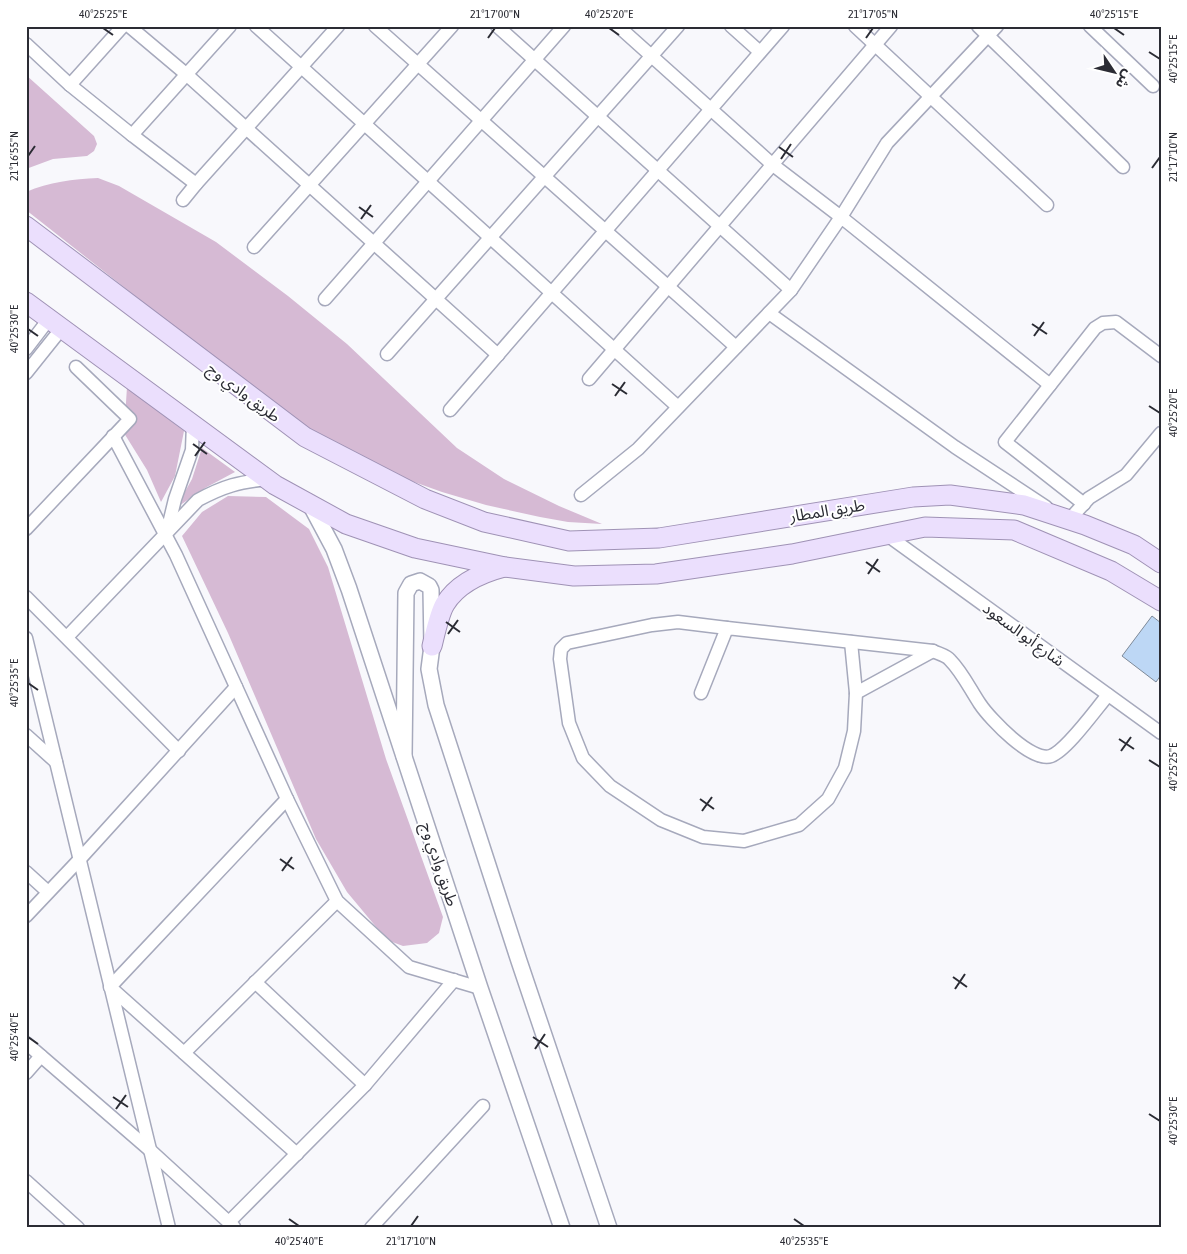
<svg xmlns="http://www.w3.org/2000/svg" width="1187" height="1254" viewBox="0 0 1187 1254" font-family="'Asap Condensed','Noto Sans Arabic',sans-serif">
<rect width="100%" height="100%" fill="#f8f8fc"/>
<g fill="#d6bad4">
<polygon points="26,75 94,136 97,144 94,151 87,156 53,159 26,169"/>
<path d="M98 178 119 186 216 242 288 296 347 344 457 448 504 479 559 506 602 524 568 522 540 517 486 505 442 492 403 478 322 438 200 347 26 210V192C49 182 73 179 98 178Z"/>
<polygon points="127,387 184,431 175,476 161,502 147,470 124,433"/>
<polygon points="202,448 235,472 205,488 176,508 192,479"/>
<polygon points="228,496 266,497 309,529 328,567 386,759 443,917 439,933 427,943 403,946 387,940 347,892 316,839 228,633 182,536 202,512"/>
</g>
<polygon fill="#bdd7f5" stroke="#7d8998" points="1152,616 1161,623 1161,675 1156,682 1122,656"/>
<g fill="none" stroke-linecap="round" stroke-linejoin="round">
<defs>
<g id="minor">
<polyline points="129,26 186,74 498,355"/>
<polyline points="256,26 678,407"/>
<polyline points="375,26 736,347"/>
<polyline points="497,26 791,290"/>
<polyline points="618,26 773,165 841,217 887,143 997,26"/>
<polyline points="731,26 760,52"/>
<polyline points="855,26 1047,205"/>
<polyline points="978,26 1123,167"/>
<polyline points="1090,26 1153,86"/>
<polyline points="26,44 70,85 132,135"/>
<polyline points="70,85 123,26"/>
<polyline points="196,184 132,135 230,26"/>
<polyline points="183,200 196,184 338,26"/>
<polyline points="254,247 452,26"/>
<polyline points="325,299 564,26"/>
<polyline points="769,313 955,447 1046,507"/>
<polyline points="26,349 49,319"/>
<polyline points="387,354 678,26"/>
<polyline points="26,373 62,328"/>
<polyline points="589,379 891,26"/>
<polyline points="450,410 783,26"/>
<polyline points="113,436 176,555 287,799 337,901 409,967 480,988"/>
<polyline points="581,495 638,449 791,290 841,217 1050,385"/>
<polyline points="1084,504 1005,442 1095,328 1103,323 1116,322 1161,356"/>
<polyline points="1069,520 1089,498 1126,475 1161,433"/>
<polyline points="26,529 130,419 76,367"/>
<polyline points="167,532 175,499 192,450 193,423"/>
<polyline points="887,535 1161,733"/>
<polyline points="26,597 179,751"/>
<polyline points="727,628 678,622 652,625 567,643 561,649 560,659 569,723 583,758 610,786 661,820 703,837 744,841 799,825 828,799 845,768 854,731 856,693 851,642"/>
<path d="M67 637 198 500C224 486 239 482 268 479"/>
<polyline points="26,638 169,1228"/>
<path d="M701 693 727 628 933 651C939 654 946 655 950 660 962 672 970 689 980 704 990 719 1032 763 1051 756 1067 750 1096 709 1108 695"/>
<polyline points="856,693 933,651"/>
<polyline points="26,735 56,762"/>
<polyline points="287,799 110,987 297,1154"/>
<polyline points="26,872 48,892"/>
<polyline points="26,916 79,860 236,687"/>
<polyline points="255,982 365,1085"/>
<polyline points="26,1043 151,1151 234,1227"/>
<polyline points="184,1053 337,901"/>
<polyline points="26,1073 41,1056"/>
<polyline points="26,1181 78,1228"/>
<polyline points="229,1222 365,1085 454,980"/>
<polyline points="371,1228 483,1106"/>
</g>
<g id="tertiary">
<polyline points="310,504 334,549 349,589 480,988 562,1228"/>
<polyline points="404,756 406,593 411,584 420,581 429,586 431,590 432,646 429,669 436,705 519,961 609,1228"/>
</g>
<g id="primary">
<polyline points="26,226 305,437 425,499 484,522 569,541 659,538 913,497 950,495 1024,505 1085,525 1134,545 1161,563"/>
<polyline points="26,302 275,485 346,524 415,548 505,567 574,576 656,574 792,554 925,527 1014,530 1111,571 1161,601"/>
<path d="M432 646C435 634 439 614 445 604 458 583 481 573 504 567"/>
</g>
</defs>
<use href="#minor" stroke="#a6a9bc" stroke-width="15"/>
<use href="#tertiary" stroke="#a6a9bc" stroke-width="18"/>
<use href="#primary" stroke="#9f92b5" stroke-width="21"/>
<use href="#minor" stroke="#fff" stroke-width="12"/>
<use href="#tertiary" stroke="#fff" stroke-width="15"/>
<use href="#primary" stroke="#ebdffd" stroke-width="19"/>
</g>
<path fill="none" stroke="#2b2c34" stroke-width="2" d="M103 28 113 35M609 28 619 35M1114 28 1124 35M488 38 495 28M866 38 873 28M1149 52 1160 59M779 147 793 157M28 156 35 146M781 159 791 144M1152 168 1160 157M359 207 373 217M361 219 371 205M1032 324 1047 334M28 329 38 336M1034 336 1044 322M612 384 627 394M615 396 625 382M1149 406 1160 413M193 444 207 454M195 456 205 442M866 562 880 572M868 574 878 559M446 622 460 632M448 634 458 620M28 683 38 690M1119 739 1134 749M1121 751 1131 737M1149 760 1160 767M700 799 714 809M702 811 712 797M280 859 294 869M282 871 292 857M953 977 967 987M955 989 965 974M28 1037 38 1044M533 1037 548 1047M535 1049 545 1034M113 1097 128 1107M116 1109 126 1095M1149 1114 1160 1121M289 1219 299 1226M794 1219 804 1226M411 1226 418 1216"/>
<g text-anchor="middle" stroke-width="4" stroke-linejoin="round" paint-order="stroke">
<g font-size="16" fill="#2b2c34" stroke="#fff">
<text transform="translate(244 392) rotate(37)" y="6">طريق وادي وج</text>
<text transform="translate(827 510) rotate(-9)" y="6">طريق المطار</text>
<text transform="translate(1024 634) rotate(36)" y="6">شارع أبو السعود</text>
<text transform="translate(440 864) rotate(72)" y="6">طريق وادي وج</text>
</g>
</g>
<rect width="1187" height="1254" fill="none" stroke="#ffffff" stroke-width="55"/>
<g transform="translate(1114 72) rotate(125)" stroke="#ffffff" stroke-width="4" paint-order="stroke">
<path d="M0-4L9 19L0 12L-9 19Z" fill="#2b2c34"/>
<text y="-8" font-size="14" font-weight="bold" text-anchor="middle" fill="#2b2c34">ش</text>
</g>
<rect x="28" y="28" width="1132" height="1198" fill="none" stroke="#2b2c34" stroke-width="2"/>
<g font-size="12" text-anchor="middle" fill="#2b2c34">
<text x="103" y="18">40°25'25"E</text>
<text x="495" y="18">21°17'00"N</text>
<text x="609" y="18">40°25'20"E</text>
<text x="873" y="18">21°17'05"N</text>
<text x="1114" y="18">40°25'15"E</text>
<text transform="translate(1173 59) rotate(-90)" y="4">40°25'15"E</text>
<text transform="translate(14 156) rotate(-90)" y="4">21°16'55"N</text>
<text transform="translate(1173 157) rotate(-90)" y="4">21°17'10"N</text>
<text transform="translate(14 329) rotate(-90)" y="4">40°25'30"E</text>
<text transform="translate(1173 413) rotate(-90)" y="4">40°25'20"E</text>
<text transform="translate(14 683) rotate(-90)" y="4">40°25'35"E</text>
<text transform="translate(1173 767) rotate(-90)" y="4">40°25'25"E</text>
<text transform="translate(14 1037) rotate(-90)" y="4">40°25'40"E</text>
<text transform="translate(1173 1121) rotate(-90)" y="4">40°25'30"E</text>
<text x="299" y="1245">40°25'40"E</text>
<text x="411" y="1245">21°17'10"N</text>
<text x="804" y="1245">40°25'35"E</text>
</g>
</svg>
